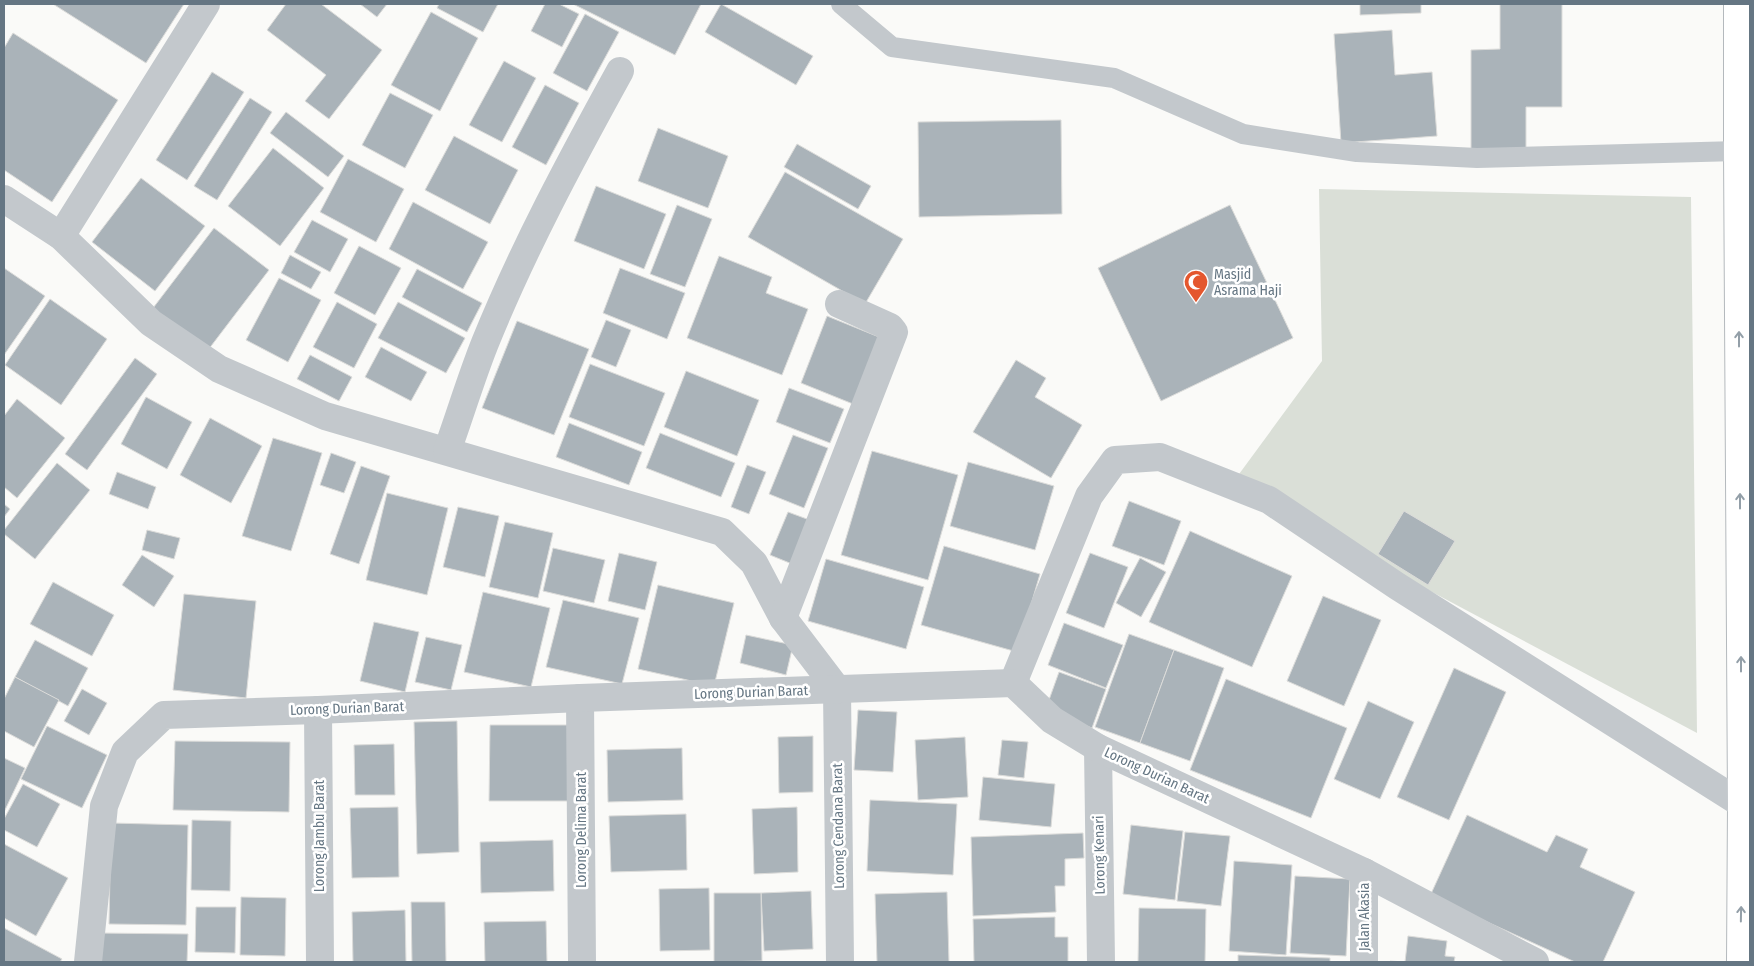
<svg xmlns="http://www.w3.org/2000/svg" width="1754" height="966" viewBox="0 0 1754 966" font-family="'Fira Sans Condensed',sans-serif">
<rect width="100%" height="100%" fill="#fafaf8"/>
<polygon fill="#dadfd7" points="1319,189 1691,197 1697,733 1231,485 1322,361"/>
<g fill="#aab3b9" stroke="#dcdcda">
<polygon points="53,4 184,4 146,63"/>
<polygon points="286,4 321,4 382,50 329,119 305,101 326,75 267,30"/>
<polygon points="360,4 387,4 377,17"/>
<polygon points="439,4 498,4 483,32 437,8"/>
<polygon points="545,4 559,4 579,14 562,47 531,31"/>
<polygon points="573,4 701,4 675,55"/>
<polygon points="721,4 813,56 796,85 705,32"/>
<polygon points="1360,4 1421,4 1421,13 1360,15"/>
<polygon points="1500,4 1562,4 1562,107 1526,107 1526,151 1471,151 1471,50 1500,49"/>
<polygon points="431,12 478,38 440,111 391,85"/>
<polygon points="585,14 619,32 587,91 553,73"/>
<polygon points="1392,30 1395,75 1432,72 1437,136 1341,143 1334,34"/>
<polygon points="13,33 118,100 52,202 4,170 4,48"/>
<polygon points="504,61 536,78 502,142 469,125"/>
<polygon points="212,72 244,92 187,180 156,160"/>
<polygon points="545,85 579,103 546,165 512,147"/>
<polygon points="390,93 433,115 405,168 362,145"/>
<polygon points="250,98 272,112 217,200 194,186"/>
<polygon points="286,112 344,156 328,177 270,133"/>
<polygon points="1061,120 1062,214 919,217 918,122"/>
<polygon points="658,128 728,156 708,208 638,181"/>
<polygon points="454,136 518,170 490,224 425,190"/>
<polygon points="797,144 871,186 858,209 784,167"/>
<polygon points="273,148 324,188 280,246 228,206"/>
<polygon points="348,159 404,189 376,242 320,212"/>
<polygon points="785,172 903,239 865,304 748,237"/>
<polygon points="141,178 205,226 155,291 92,242"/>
<polygon points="596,186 666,214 644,269 574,241"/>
<polygon points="413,202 488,242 463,289 389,249"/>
<polygon points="677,205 712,219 685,287 650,274"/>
<polygon points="1230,205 1293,338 1161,401 1098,268"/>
<polygon points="312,220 348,239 330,272 294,252"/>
<polygon points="214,228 269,270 205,354 150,312"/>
<polygon points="359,246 401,268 375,315 334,293"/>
<polygon points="290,255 321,272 311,289 281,273"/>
<polygon points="719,256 772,277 766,293 808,309 782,375 687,338"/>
<polygon points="4,268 45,296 4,355"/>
<polygon points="620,268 685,293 667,339 603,313"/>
<polygon points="417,269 482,303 467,332 402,297"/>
<polygon points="279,278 321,300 288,362 246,340"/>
<polygon points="50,299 107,339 61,405 5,365"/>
<polygon points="337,302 377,324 354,368 313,347"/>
<polygon points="398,302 465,338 446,373 378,338"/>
<polygon points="827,316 879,337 853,404 801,383"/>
<polygon points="606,320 631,330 616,367 591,357"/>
<polygon points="517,321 589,349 554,435 482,408"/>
<polygon points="381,347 427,372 411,401 365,377"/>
<polygon points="310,355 352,377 339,401 297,379"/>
<polygon points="135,358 157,374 87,470 65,454"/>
<polygon points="1016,360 1046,378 1035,397 1082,425 1051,478 973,432"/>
<polygon points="590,364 665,393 644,446 569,417"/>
<polygon points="686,371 759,400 737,456 664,427"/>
<polygon points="789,388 844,409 830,443 776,422"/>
<polygon points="146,397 192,422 167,469 121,444"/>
<polygon points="17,399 65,438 17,498 4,487 4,416"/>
<polygon points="210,418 262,446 231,503 180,475"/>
<polygon points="569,423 642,452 629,485 556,457"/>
<polygon points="660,433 735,463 721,497 646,468"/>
<polygon points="793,435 828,448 804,508 769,494"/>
<polygon points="273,438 322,453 291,551 242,536"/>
<polygon points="872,451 958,475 928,580 841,555"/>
<polygon points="331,453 356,462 344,493 320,485"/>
<polygon points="968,462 1054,486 1035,550 950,526"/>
<polygon points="57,463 90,490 35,559 4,534 4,530"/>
<polygon points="747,465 766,472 749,514 731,507"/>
<polygon points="361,466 390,476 359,564 330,554"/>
<polygon points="117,472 156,487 148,509 109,494"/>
<polygon points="387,493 448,508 427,595 366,580"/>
<polygon points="1129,501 1181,521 1164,565 1112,546"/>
<polygon points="4,504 10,509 4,517"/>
<polygon points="458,507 499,516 485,577 443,567"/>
<polygon points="1404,511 1455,541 1428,585 1378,554"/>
<polygon points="788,512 815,522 797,566 770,555"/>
<polygon points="505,522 553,533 538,598 489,587"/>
<polygon points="147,530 180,538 174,559 142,550"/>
<polygon points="1190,531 1292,576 1252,667 1149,622"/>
<polygon points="944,546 1040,574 1017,652 921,625"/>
<polygon points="553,548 605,560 594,603 543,591"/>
<polygon points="619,553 657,562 645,610 608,601"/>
<polygon points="1090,553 1128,567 1104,628 1066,613"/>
<polygon points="142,555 174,576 154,607 122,585"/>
<polygon points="1140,558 1166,572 1141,617 1116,603"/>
<polygon points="826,559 924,587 906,649 808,621"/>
<polygon points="53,582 114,615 92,656 30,624"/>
<polygon points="658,585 734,603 714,686 638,669"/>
<polygon points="483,592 550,608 531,687 464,672"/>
<polygon points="184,594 256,601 246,698 173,690"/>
<polygon points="1323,596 1381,620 1344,706 1287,681"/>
<polygon points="563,600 639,618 622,684 546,667"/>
<polygon points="374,622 419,632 405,692 360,681"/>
<polygon points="1064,623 1123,645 1106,688 1048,665"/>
<polygon points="1129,634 1174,650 1140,743 1095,727"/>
<polygon points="746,635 793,645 786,675 740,663"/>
<polygon points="426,637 462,645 451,690 415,682"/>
<polygon points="35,640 88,668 68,706 15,677"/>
<polygon points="1174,650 1224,668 1190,761 1140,743"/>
<polygon points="1454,668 1506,692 1449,820 1397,797"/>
<polygon points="1059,672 1106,689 1092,728 1045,711"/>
<polygon points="15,677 59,700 34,747 4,731 4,699"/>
<polygon points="1226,679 1347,728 1311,818 1190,770"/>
<polygon points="82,689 107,703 89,735 64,721"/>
<polygon points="1368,701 1414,722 1380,799 1334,779"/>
<polygon points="858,710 897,712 893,772 854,770"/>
<polygon points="457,721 459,852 417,854 414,722"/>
<polygon points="490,725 569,725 568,801 489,801"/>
<polygon points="47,726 107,755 82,808 21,779"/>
<polygon points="813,736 813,792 779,793 778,737"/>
<polygon points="965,737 968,797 918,800 915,740"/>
<polygon points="1002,740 1028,742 1024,778 998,775"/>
<polygon points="175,741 290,742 289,812 173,810"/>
<polygon points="394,744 395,795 355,795 354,745"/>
<polygon points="682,748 683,800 608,802 607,750"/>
<polygon points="4,758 25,768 4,812"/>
<polygon points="983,777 1055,784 1051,827 979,820"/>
<polygon points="23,784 60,804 37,847 4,830 4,819"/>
<polygon points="870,800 957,804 953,875 867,871"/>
<polygon points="398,807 399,877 352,878 350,808"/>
<polygon points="797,807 798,872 754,874 752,809"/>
<polygon points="686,814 687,870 611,872 609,816"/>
<polygon points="1467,815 1547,852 1556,835 1588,849 1580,867 1635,892 1603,962 1575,962 1430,896"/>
<polygon points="192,820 231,821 230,891 191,890"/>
<polygon points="111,823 188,825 186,925 109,924"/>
<polygon points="1131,825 1183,831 1175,900 1123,894"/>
<polygon points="1185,832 1230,836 1221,906 1177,901"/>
<polygon points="1083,833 1084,858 1065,859 1065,886 1055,886 1056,912 973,916 971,837"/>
<polygon points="553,840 554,891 481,893 480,842"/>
<polygon points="4,844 68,878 36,936 4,918"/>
<polygon points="1234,861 1292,865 1286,955 1229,951"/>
<polygon points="1295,876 1350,879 1346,956 1290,953"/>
<polygon points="709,888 710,950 660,951 659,889"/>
<polygon points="811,891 813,949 764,951 761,893"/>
<polygon points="947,892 949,962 877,962 875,894"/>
<polygon points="714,893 761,893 762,961 714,962"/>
<polygon points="241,897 286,898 285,956 240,955"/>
<polygon points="411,902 445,902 446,962 412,962"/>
<polygon points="196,907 236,907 235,953 195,952"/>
<polygon points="1139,908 1206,909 1205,962 1138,962"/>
<polygon points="405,910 406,962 353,962 352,912"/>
<polygon points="1055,917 1055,937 1068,937 1068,962 974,962 973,919"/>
<polygon points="546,921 547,962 485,962 484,922"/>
<polygon points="4,928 62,959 60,962 4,962"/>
<polygon points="97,933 188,934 187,962 96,962"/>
<polygon points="1408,936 1447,941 1445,956 1455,957 1454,962 1390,962 1390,961 1405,962"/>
<polygon points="1238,955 1330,958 1330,962 1238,962"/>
</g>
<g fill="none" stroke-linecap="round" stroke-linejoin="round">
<defs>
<polyline id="trunk" points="1738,4 1738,151 1742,804 1741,962"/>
</defs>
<use href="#trunk" stroke="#b4b9bd" stroke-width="30"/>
<polyline stroke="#c3c8cc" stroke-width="20" points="841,4 892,47 1114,78 1243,134 1357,152 1477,158 1738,151"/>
<g stroke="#c3c8cc" stroke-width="28">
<polyline points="4,199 61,236 151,323 219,369 325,416 722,532 754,563 783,618 837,689 840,962"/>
<polyline points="61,236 206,4"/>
<path d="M447 451C460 415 471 378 485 343 523 249 571 160 620 71"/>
<polyline points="783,618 894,332 890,327 839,304"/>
<polyline points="1013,683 1089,496 1115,460 1160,457 1269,500 1397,586 1742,804"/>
<polyline points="580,698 582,962"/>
<polyline points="318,710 320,962"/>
<polyline points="1098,748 1101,962"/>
<polyline points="1364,872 1364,962"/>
<polyline points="88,962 104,806 125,752 164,715 318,710 580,698 1013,683 1052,720 1098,748 1364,872 1535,962"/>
</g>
<use href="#trunk" stroke="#fff" stroke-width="28"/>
</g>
<defs><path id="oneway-shaft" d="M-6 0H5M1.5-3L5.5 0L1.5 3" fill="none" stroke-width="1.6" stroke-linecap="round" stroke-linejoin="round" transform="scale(1.25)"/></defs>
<g stroke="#939fa8">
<use href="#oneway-shaft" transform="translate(1739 339) rotate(-90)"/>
<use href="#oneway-shaft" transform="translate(1740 501) rotate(-90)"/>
<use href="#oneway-shaft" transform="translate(1741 664) rotate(-90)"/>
<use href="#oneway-shaft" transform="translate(1741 914) rotate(-89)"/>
</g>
<defs>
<symbol id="mosque-pin" viewBox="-11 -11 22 30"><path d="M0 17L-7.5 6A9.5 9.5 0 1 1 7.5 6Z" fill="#e4572e" stroke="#fff"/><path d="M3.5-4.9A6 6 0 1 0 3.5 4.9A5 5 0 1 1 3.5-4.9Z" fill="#fff"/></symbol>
</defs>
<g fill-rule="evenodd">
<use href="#mosque-pin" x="1182" y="268" width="28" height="38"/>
</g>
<g text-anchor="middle" stroke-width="5" stroke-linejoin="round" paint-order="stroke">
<g font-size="14" fill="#657683" stroke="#fff" text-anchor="start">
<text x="1214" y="279">Masjid<tspan x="1214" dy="16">Asrama Haji</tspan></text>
</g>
<g font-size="14" fill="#657683" stroke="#fff">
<text transform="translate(751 692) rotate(-2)" y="5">Lorong Durian Barat</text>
<text transform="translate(347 708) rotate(-2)" y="5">Lorong Durian Barat</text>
<text transform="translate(1157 775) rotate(25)" y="5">Lorong Durian Barat</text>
<text transform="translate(838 826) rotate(-91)" y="5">Lorong Cendana Barat</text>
<text transform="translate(581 830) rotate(-90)" y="5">Lorong Delima Barat</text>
<text transform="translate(319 836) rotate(-90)" y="5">Lorong Jambu Barat</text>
<text transform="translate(1099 855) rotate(-91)" y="5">Lorong Kenari</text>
<text transform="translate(1364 917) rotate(-90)" y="5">Jalan Akasia</text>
</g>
</g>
<rect width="1754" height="966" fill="none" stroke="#657683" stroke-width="10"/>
</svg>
